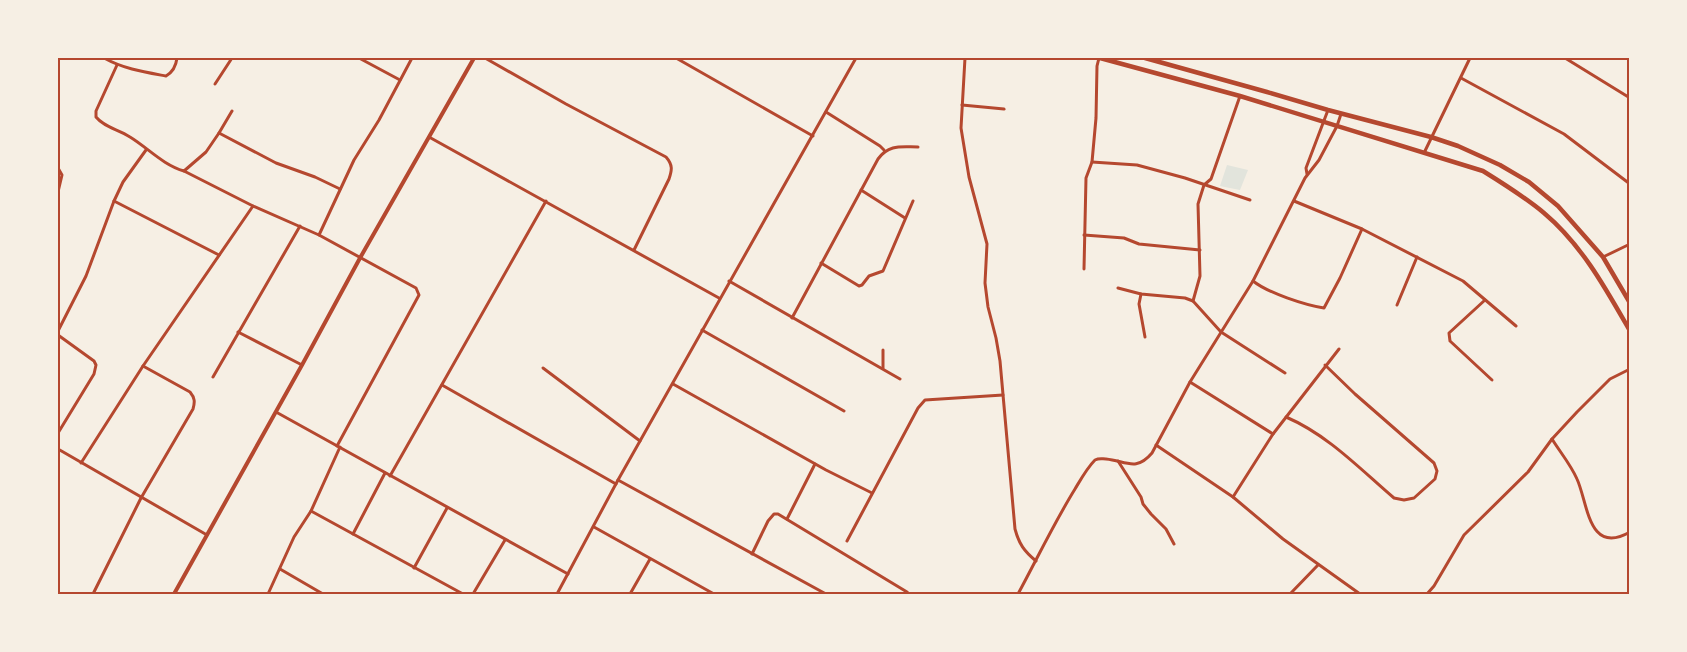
<svg xmlns="http://www.w3.org/2000/svg" width="1687" height="652" viewBox="0 0 1687 652" font-family="'DejaVu Sans',sans-serif">
<rect width="100%" height="100%" fill="#f6efe4"/>
<polygon fill="#e2e4dc" points="1227,165 1248,170 1240,190 1220,186"/>
<g fill="none" stroke-linecap="round" stroke-linejoin="round">
<g stroke="#b5482f" stroke-width="3">
<path d="M104 58C124 69 144 72 166 76 173 72 176 66 177 58"/>
<polyline points="359,58 400,80"/>
<path d="M485 58 566 104 666 157C673 165 672 170 669 179L634 250"/>
<polyline points="676,58 813,136"/>
<path d="M965 58 961 128 969 177 987 244 985 283 988 307 996 338 1000 361 1015 529C1019 544 1024 551 1036 561"/>
<polyline points="1565,58 1630,98"/>
<path d="M117 65 96 111V117C105 128 118 129 130 137 148 148 163 165 184 171L206 152 219 133"/>
<polyline points="1461,78 1564,134 1630,184"/>
<polyline points="215,84 232,58"/>
<polyline points="962,105 1004,109"/>
<polyline points="232,111 219,133 276,163 315,177 340,189"/>
<polyline points="826,112 880,146 884,150"/>
<polyline points="429,137 719,298"/>
<polyline points="1424,153 1470,58"/>
<polyline points="1092,162 1137,165 1185,178 1250,200"/>
<polyline points="58,168 62,175 58,192"/>
<polyline points="184,171 253,206"/>
<polyline points="1307,174 1306,168 1328,110"/>
<polyline points="861,190 905,218"/>
<polyline points="114,201 219,255"/>
<polyline points="1294,201 1362,229 1463,281 1516,326"/>
<polyline points="319,235 354,160 379,120 412,58"/>
<polyline points="1084,235 1124,238 1139,244 1200,250"/>
<polyline points="1603,257 1630,244"/>
<polyline points="821,263 859,286 862,285 869,276 883,271 913,201"/>
<polyline points="1084,269 1086,178 1092,162 1096,118 1097,66 1099,58"/>
<polyline points="729,281 900,379"/>
<path d="M1253 281C1268 293 1305 305 1324 308L1340 278 1362 229"/>
<polyline points="1118,288 1141,294 1185,298 1193,301 1221,332 1285,373"/>
<polyline points="1141,294 1139,304 1145,337"/>
<polyline points="1485,300 1449,333 1450,341 1492,380"/>
<polyline points="1193,301 1200,276 1198,204 1204,185 1211,179 1240,96"/>
<polyline points="1397,305 1417,257"/>
<path d="M792 318 878 159C889 144 901 147 918 147"/>
<polyline points="702,330 844,411"/>
<polyline points="58,331 86,276 114,201 123,182 146,150"/>
<polyline points="238,332 302,365"/>
<polyline points="58,335 94,361 96,365 94,374 58,433"/>
<polyline points="543,368 640,441"/>
<polyline points="883,368 883,350"/>
<polyline points="213,377 300,226"/>
<polyline points="1190,382 1273,434"/>
<polyline points="673,384 826,470 872,493"/>
<polyline points="442,385 616,484"/>
<polyline points="276,412 568,574"/>
<path d="M1286 417C1328 435 1360 469 1394 498L1404 500 1414 498 1435 479 1437 471 1434 463 1355 394 1325 365"/>
<path d="M1552 439C1560 452 1571 465 1577 479 1588 503 1588 556 1630 532"/>
<polyline points="1156,445 1233,497 1283,539 1360,594"/>
<polyline points="58,449 207,535"/>
<polyline points="1118,461 1141,497 1143,504 1151,514 1166,529 1174,544"/>
<polyline points="81,463 143,366 253,206 319,235 416,288 419,295 337,446"/>
<polyline points="390,476 546,201"/>
<polyline points="618,480 826,594"/>
<polyline points="1233,497 1273,434 1339,349"/>
<polyline points="311,511 463,594"/>
<polyline points="787,519 815,464"/>
<polyline points="594,527 714,594"/>
<polyline points="353,534 385,473"/>
<polyline points="847,541 918,408 925,400 1003,395"/>
<polyline points="752,554 768,521 774,514 778,514 907,592 909,594"/>
<polyline points="414,568 447,508"/>
<polyline points="280,569 323,594"/>
<path d="M93 594 141 498 193 409C195 402 195 398 190 392L143 366"/>
<polyline points="268,594 294,537 311,511 340,447"/>
<polyline points="473,594 505,540"/>
<polyline points="557,594 618,480 856,58"/>
<polyline points="630,594 650,559"/>
<path d="M1018 594C1037 559 1054 523 1075 489 1081 479 1087 468 1095 460 1099 458 1102 459 1106 459 1126 461 1136 472 1152 453L1190 382 1253 281 1305 178 1319 160 1337 126 1341 114"/>
<polyline points="1290,594 1318,565"/>
<polyline points="1427,594 1434,586 1464,535 1528,472 1552,439 1577,412 1610,379 1630,369"/>
</g>
<polyline stroke="#b5482f" stroke-width="4" points="174,594 302,365 360,258 474,58"/>
<g stroke="#b5482f" stroke-width="4.5">
<path d="M1100 58 1240 96 1483 171C1504 184 1525 197 1544 213 1582 245 1606 289 1630 331"/>
<polyline points="1145,58 1267,92 1328,110 1431,137 1458,146 1500,165 1529,182 1558,206 1603,257 1630,303"/>
</g>
</g>
<rect width="1687" height="652" fill="none" stroke="#f6efe4" stroke-width="118"/>
<rect x="59" y="59" width="1569" height="534" fill="none" stroke="#b5482f" stroke-width="2"/>
</svg>
